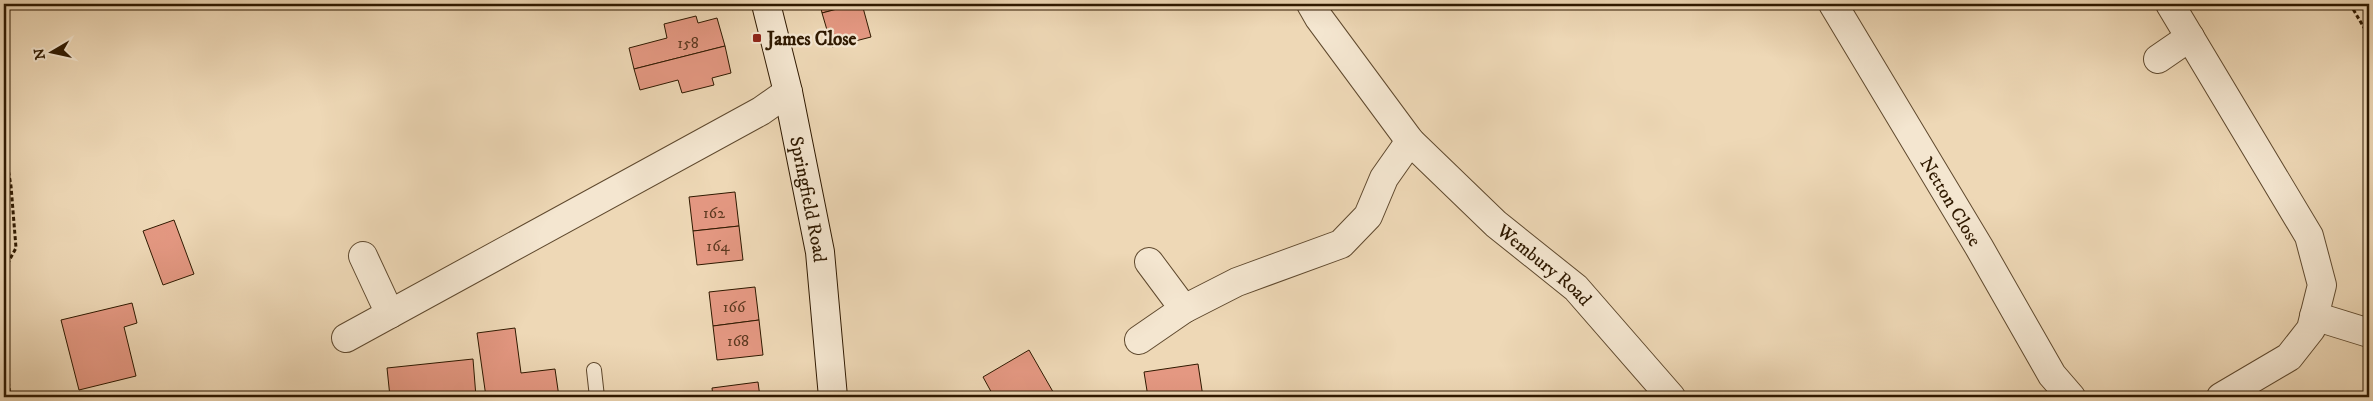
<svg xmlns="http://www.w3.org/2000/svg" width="2373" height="401" viewBox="0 0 2373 401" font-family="'IM FELL DW Pica',serif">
<rect width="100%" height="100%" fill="#eed8b6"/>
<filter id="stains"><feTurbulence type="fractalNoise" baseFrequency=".004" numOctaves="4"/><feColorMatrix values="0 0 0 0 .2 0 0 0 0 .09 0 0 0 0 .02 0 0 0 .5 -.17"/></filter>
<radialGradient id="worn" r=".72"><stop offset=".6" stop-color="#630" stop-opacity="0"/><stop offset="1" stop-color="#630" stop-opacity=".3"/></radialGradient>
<g fill="#e49882" stroke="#2f1900">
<polygon points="820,4 856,4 822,13"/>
<polygon points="856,4 862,4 871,37 832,47 822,13"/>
<polygon points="696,16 698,23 717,18 725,46 634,69 629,48 667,38 664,24"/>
<polygon points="725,46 731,73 712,78 714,85 682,93 678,80 640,90 634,69"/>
<polygon points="735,192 739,226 693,231 689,197"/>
<polygon points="174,220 194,274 163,285 143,231"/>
<polygon points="739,226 743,260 697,265 693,231"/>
<polygon points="755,287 759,320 713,326 709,292"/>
<polygon points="132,303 137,323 124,327 136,376 79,390 61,320"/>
<polygon points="759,320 763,355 717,360 713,326"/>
<polygon points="515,328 521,373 555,369 559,397 486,397 477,333"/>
<polygon points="1029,350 1056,397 994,397 983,377"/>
<polygon points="473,359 476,397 390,397 387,368"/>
<polygon points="1198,364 1203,397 1148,397 1144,372"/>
<polygon points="758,382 760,397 713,397 712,388"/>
</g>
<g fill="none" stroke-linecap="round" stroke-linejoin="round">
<defs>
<polyline id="lane" points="594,370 597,397"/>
<g id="street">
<path id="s1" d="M1311 4 1319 18 1410 141 1496 224 1576 288 1671 397"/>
<path id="s2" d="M1833 4 1979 247 2052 375 2071 397"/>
<polyline points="2170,4 2309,236 2322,285 2311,329 2289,357 2221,397"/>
<polyline points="2158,59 2190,37"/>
<polyline points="363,256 390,314"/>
<polyline points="1149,262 1184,309"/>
<polyline points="2314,316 2369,333"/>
<polyline points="346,338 761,111 788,92"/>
<polyline points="1139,340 1184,309 1237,282 1341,244 1368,216 1384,178 1410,141"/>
</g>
<g id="secondary">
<path id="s3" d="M766 4 788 92 820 252 833 397"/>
</g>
</defs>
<use href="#lane" stroke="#5f492e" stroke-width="16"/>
<use href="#street" stroke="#5f492e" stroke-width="30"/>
<use href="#secondary" stroke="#2f1900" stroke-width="30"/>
<g stroke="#2f1900" stroke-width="3" stroke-dasharray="4 2.5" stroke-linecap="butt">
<polyline points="2350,4 2369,36"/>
<polyline points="4,146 11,186 16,248 4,270"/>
<polyline points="4,343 10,397"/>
</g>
<use href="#lane" stroke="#f4e6d0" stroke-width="14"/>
<use href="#street" stroke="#f4e6d0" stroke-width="28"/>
<use href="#secondary" stroke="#f4e6d0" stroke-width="28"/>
</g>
<rect fill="#8f2418" stroke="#f4e6d0" stroke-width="2" x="752" y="33" width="10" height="10" rx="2.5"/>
<g text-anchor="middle" stroke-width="4.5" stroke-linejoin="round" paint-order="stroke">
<g font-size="16" fill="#5c3920">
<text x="688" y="48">158</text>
<text x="714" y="218">162</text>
<text x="718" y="251">164</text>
<text x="734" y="312">166</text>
<text x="738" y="346">168</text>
</g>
<g font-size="19" font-weight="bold" fill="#2f1900" stroke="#f4e6d0" text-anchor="start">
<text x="767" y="45">James Close</text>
</g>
<g font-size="19" fill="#2f1900" stroke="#f4e6d0">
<text dy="7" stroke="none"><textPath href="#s3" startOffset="200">Springfield Road</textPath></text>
<text dy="7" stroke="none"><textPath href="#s2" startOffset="230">Netton Close</textPath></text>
<text dy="7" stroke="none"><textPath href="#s1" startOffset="352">Wembury Road</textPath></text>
</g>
</g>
<rect width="2373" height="401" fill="none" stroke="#eed8b6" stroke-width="20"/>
<rect x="5" y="5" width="2363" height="391" fill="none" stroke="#2f1900" stroke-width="2.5"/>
<rect x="10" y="10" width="2353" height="381" fill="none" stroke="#2f1900"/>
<g transform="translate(52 52) rotate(261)" stroke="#f4e6d0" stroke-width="4" paint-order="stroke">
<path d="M0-4L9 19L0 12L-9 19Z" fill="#2f1900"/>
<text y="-8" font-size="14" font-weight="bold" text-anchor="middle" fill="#2f1900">N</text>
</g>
<rect width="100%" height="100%" filter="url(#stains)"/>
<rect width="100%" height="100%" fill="url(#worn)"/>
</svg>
